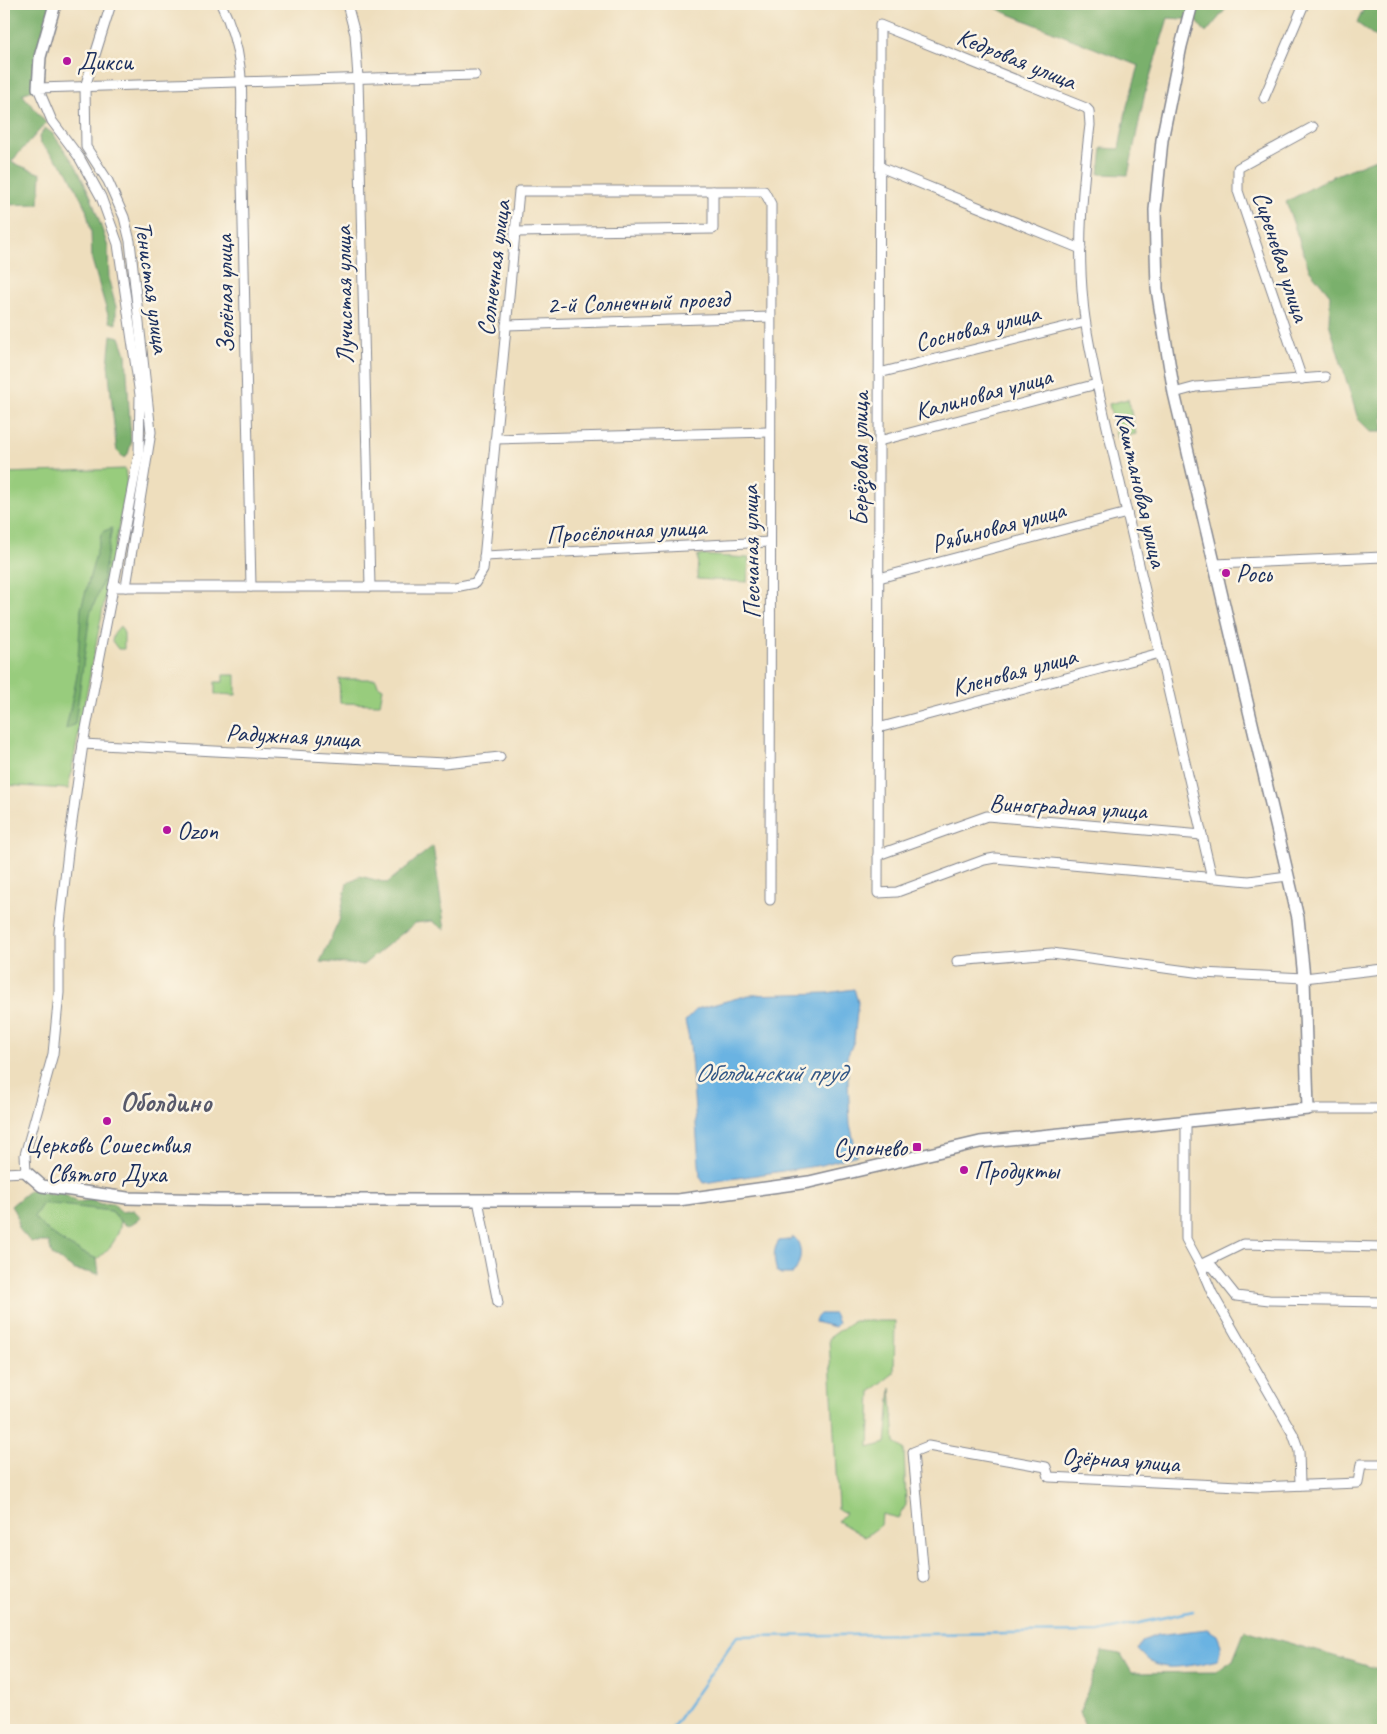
<svg xmlns="http://www.w3.org/2000/svg" width="1387" height="1734" viewBox="0 0 1387 1734" font-family="Caveat,sans-serif">
<rect width="100%" height="100%" fill="#fcf5e5"/>
<filter id="ink" filterUnits="userSpaceOnUse"><feTurbulence type="fractalNoise" baseFrequency=".02" numOctaves="2"/><feDisplacementMap in="SourceGraphic" scale="10" xChannelSelector="R" yChannelSelector="G"/><feConvolveMatrix kernelMatrix="1 2 1 2 8 2 1 2 1" color-interpolation-filters="sRGB"/></filter>
<filter id="wash" filterUnits="userSpaceOnUse"><feTurbulence type="fractalNoise" baseFrequency=".0096" numOctaves="4" result="noise"/><feDisplacementMap in="SourceGraphic" scale="20" xChannelSelector="R" yChannelSelector="G"/><feGaussianBlur stdDeviation="1.12" result="paint"/><feColorMatrix in="noise" values="0 0 0 0 0 0 0 0 0 0 0 0 0 0 0 0 0 1.4 0 .05"/><feComposite in="paint" operator="in"/></filter>
<g filter="url(#wash)">
<rect width="100%" height="100%" fill="#eedebd"/>
<g fill="#98cc7d" stroke="#5a7e6e">
<polygon points="1128,399 1136,434 1117,438 1109,404"/>
<polygon points="125,469 127,484 68,789 4,785 4,473"/>
<polygon points="698,555 749,558 747,582 697,579"/>
<polygon points="120,626 124,633 124,649 118,649 112,641 114,633"/>
<polygon points="223,675 236,675 236,695 215,694 215,682 223,682"/>
<polygon points="339,679 376,679 378,685 383,688 380,704 340,703"/>
<path d="M43 1202 112 1211 121 1222C117 1240 111 1248 97 1259 72 1249 51 1237 33 1217Z"/>
<polygon points="853,1321 895,1321 894,1373 871,1391 869,1448 886,1443 891,1388 895,1443 904,1449 906,1505 898,1518 882,1514 881,1525 865,1537 838,1521 845,1513 838,1509 829,1338"/>
</g>
<g fill="#7ab06c" stroke="#4a7065">
<polygon points="4,4 55,4 38,88 22,94 46,123 11,162 41,174 39,204 4,205"/>
<polygon points="989,4 1230,4 1206,33 1196,20 1168,18 1145,93 1128,175 1099,174 1102,148 1119,149 1127,106 1139,66 1004,12"/>
<polygon points="1366,4 1383,4 1383,42 1357,23"/>
<polygon points="45,128 53,134 76,166 91,197 108,247 109,281 116,307 116,324 110,322 92,260 91,231 86,209 68,172 40,143 39,137"/>
<polygon points="1383,156 1383,432 1371,432 1358,419 1329,323 1330,295 1309,269 1286,202 1331,177"/>
<polygon points="111,335 120,337 126,354 131,444 128,454 124,458 117,451 116,445 108,364"/>
<polygon points="112,528 102,584 90,614 75,724 66,729 77,676 81,609 102,532"/>
<polygon points="433,846 445,930 432,921 415,923 363,965 320,962 339,921 347,883 360,876 387,883"/>
<path d="M31 1189 50 1194 60 1192 77 1202 91 1200 101 1204 113 1203 121 1212 134 1210 141 1218 128 1226 121 1222 112 1211 43 1203 34 1217C51 1237 73 1249 97 1259L99 1274 75 1270 52 1255 49 1242H31L18 1228 17 1215 11 1206Z"/>
<polygon points="1245,1630 1378,1669 1383,1668 1383,1730 1086,1730 1080,1712 1102,1651 1121,1654 1132,1673 1216,1672 1233,1660"/>
</g>
<g fill="#6ab3e2" stroke="#4271a0">
<polygon points="854,989 858,1002 854,1041 847,1057 850,1124 857,1155 822,1165 704,1183 700,1177 690,1044 685,1021 697,1009 749,995 827,993"/>
<path d="M794 1237C804 1246 801 1264 793 1274H781L777 1272C774 1262 772 1250 779 1241L788 1240Z"/>
<polygon points="820,1314 834,1314 838,1323 835,1327 815,1322 816,1318"/>
<path d="M1207 1629 1217 1635 1221 1645 1218 1660C1204 1663 1175 1670 1161 1666 1151 1664 1145 1657 1138 1650L1142 1641 1157 1635Z"/>
</g>
<g fill="none" stroke-linecap="round" stroke-linejoin="round">
<polyline stroke="#6ab3e2" stroke-width="2.5" points="671,1730 737,1636 1099,1632 1193,1611"/>
</g>
</g>
<g filter="url(#ink)">
<g fill="none" stroke-linecap="round" stroke-linejoin="round">
<defs>
<g id="minor">
<polyline points="111,4 85,87 86,147 108,181 124,217 130,241 151,432 126,587"/>
<path d="M221 4C243 48 243 85 241 133L251 587"/>
<polyline points="347,4 355,34 358,78 370,587"/>
<polyline points="1264,98 1304,4"/>
<polyline points="880,167 1081,249"/>
<polyline points="515,232 713,229 713,191"/>
<polyline points="506,325 770,317"/>
<polyline points="879,373 1085,322"/>
<polyline points="1302,379 1238,191 1238,168 1313,127"/>
<polyline points="1174,393 1196,387 1325,377"/>
<polyline points="495,439 770,432"/>
<polyline points="879,441 1097,384"/>
<polyline points="484,556 769,542"/>
<polyline points="1215,564 1383,557"/>
<polyline points="879,578 1127,513"/>
<polyline points="113,587 455,587 475,583 483,570 519,191 764,191 771,204 770,900"/>
<polyline points="878,728 1160,653"/>
<polyline points="83,744 444,763 500,757"/>
<polyline points="878,855 987,816 1202,835"/>
<path d="M1212 878 1097 384C1092 356 1085 329 1083 301 1077 242 1083 183 1090 125L1089 111 1086 108 880 25 878 893 897 892 984 860 995 858 1249 881 1288 876"/>
<polyline points="957,961 1052,953 1202,973 1304,978 1383,969"/>
<polyline points="1308,1109 1383,1109"/>
<polyline points="1186,1120 1186,1239 1200,1265 1213,1267 1236,1296 1269,1300 1383,1302"/>
<polyline points="4,1173 26,1172 25,1155 53,1054 59,993 59,932 69,843 83,744 139,453 140,395 118,244 101,197 79,157 52,121 38,88 475,75"/>
<polyline points="478,1200 498,1303"/>
<polyline points="1300,1485 1299,1451 1293,1434 1212,1293 1200,1265 1243,1244 1383,1247"/>
<polyline points="924,1578 913,1452 928,1446 1046,1467 1049,1477 1260,1487 1358,1483 1361,1464 1383,1464"/>
</g>
<g id="tertiary">
<polyline points="38,88 40,57 55,4"/>
<polyline points="26,1172 42,1186 127,1198 215,1200 678,1200 809,1182 980,1142 1308,1109 1304,978 1298,918 1174,393 1157,289 1155,210 1162,140 1181,46 1192,4"/>
</g>
</defs>
<use href="#minor" stroke="#84868e" stroke-width="11"/>
<use href="#tertiary" stroke="#84868e" stroke-width="14"/>
<use href="#minor" stroke="#fff" stroke-width="9"/>
<use href="#tertiary" stroke="#fff" stroke-width="11"/>
</g>
</g>
<g fill="#b5179e" stroke="#fcf5e5" stroke-width="2">
<circle cx="67" cy="61" r="5"/>
<circle cx="1226" cy="573" r="5"/>
<circle cx="167" cy="830" r="5"/>
<circle cx="107" cy="1121" r="5"/>
<rect x="912" y="1142" width="10" height="10" rx="2.5"/>
<circle cx="964" cy="1170" r="5"/>
</g>
<g text-anchor="middle" stroke-width="5" stroke-linejoin="round" paint-order="stroke">
<g font-size="25" fill="#1b2f5e" stroke="#fcf5e5">
<text transform="translate(1017 58) rotate(22)" y="9">Кедровая улица</text>
<text transform="translate(1282 256) rotate(72)" y="9">Сиреневая улица</text>
<text transform="translate(493 268) rotate(-83)" y="9">Солнечная улица</text>
<text transform="translate(153 287) rotate(82)" y="9">Тенистая улица</text>
<text transform="translate(224 294) rotate(-91)" y="9">Зелёная улица</text>
<text transform="translate(343 295) rotate(-91)" y="9">Лучистая улица</text>
<text transform="translate(638 301) rotate(-2)" y="9">2-й Солнечный проезд</text>
<text transform="translate(977 327) rotate(-14)" y="9">Сосновая улица</text>
<text transform="translate(983 393) rotate(-15)" y="9">Калиновая улица</text>
<text transform="translate(859 459) rotate(-90)" y="9">Берёзовая улица</text>
<text transform="translate(1142 489) rotate(77)" y="9">Каштановая улица</text>
<text transform="translate(998 526) rotate(-15)" y="9">Рябиновая улица</text>
<text transform="translate(626 530) rotate(-3)" y="9">Просёлочная улица</text>
<text transform="translate(750 552) rotate(-91)" y="9">Песчаная улица</text>
<text transform="translate(1014 671) rotate(-15)" y="9">Кленовая улица</text>
<text transform="translate(293 735) rotate(3)" y="9">Радужная улица</text>
<text transform="translate(1068 806) rotate(3)" y="9">Виноградная улица</text>
<text transform="translate(1121 1459) rotate(4)" y="9">Озёрная улица</text>
</g>
<g font-size="25" fill="#1b2f5e" stroke="#fcf5e5" text-anchor="start">
<text x="77" y="70">Дикси</text>
<text x="1236" y="582">Рось</text>
<text x="177" y="839">Ozon</text>
<text x="107" y="1153" text-anchor="middle">Церковь Сошествия<tspan x="107" dy="29">Святого Духа</tspan></text>
<text x="907" y="1156" text-anchor="end">Супонево</text>
<text x="974" y="1179">Продукты</text>
</g>
<g font-size="26" font-style="italic" fill="#335786" stroke="#fcf5e5">
<text x="770" y="1081">Оболдинский пруд</text>
</g>
<g font-size="28" font-weight="bold" fill="#585a6b" stroke="#fcf5e5">
<text x="166" y="1111">Оболдино</text>
</g>
</g>
<rect width="1387" height="1734" fill="none" stroke="#fcf5e5" stroke-width="20"/>
</svg>
